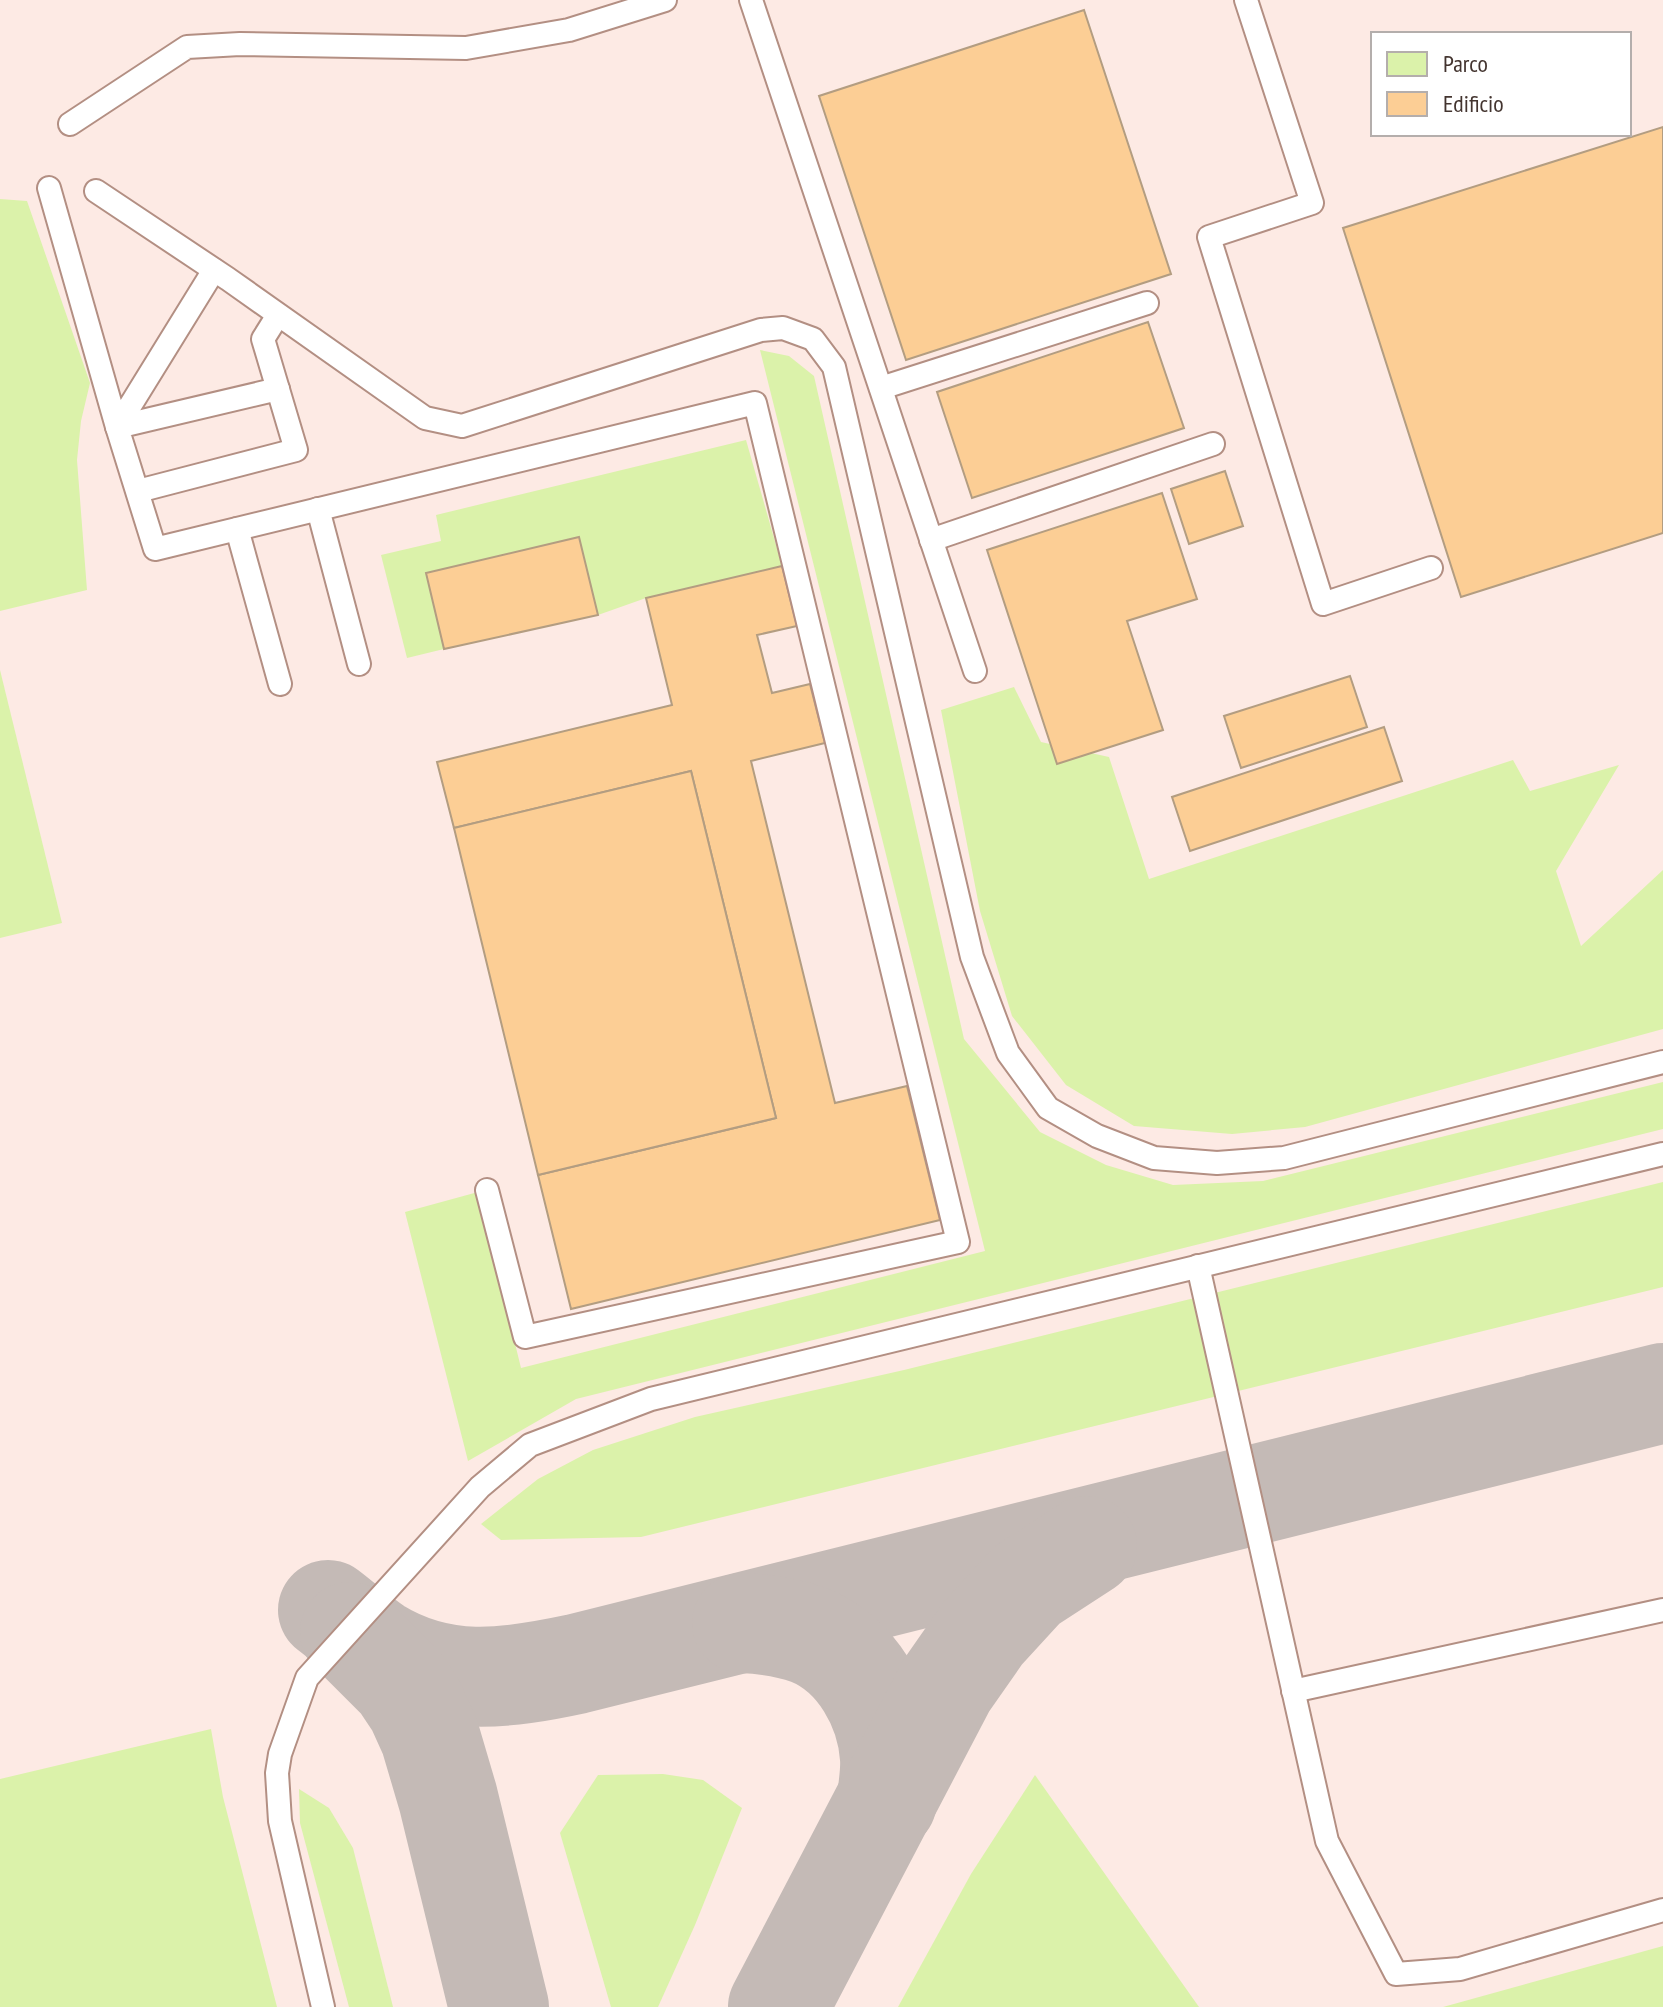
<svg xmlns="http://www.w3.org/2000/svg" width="1663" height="2007" viewBox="0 0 1663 2007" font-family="'PT Sans Narrow',sans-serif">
<rect width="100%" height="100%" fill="#fdf5f2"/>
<path fill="#fdeae4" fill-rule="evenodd" d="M0 0H1663V2007H0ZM1373 34H1629V134H1373Z"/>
<g fill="#dbf2aa">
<polygon points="0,199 27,201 90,383 81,421 77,460 87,590 0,611"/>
<polygon points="760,350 789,356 814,376 964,1039 1040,1132 1106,1165 1173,1185 1263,1181 1663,1082 1663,1129 576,1399 468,1461 405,1212 478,1192 521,1368 985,1251"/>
<polygon points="746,440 782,566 646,598 598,615 578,537 426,573 444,649 407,658 381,555 441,541 436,515"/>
<polygon points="0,670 62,923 0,938"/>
<polygon points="1014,687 1041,742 1109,757 1149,879 1513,760 1530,791 1619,765 1556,871 1581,946 1663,870 1663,1029 1305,1127 1232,1134 1134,1126 1066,1085 1012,1016 980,911 941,710"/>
<polygon points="1663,1182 1663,1287 641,1537 501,1540 481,1524 538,1479 593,1450 695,1417 904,1370"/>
<polygon points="211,1729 223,1797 277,2007 0,2007 0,1779"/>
<polygon points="663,1774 703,1780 742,1808 695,1925 658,2007 611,2007 560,1833 598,1775"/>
<polygon points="1035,1775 1199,2007 898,2007 971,1874"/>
<polygon points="299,1789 329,1808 353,1848 393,2007 349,2007 300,1823"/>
<polygon points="1663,1946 1663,2007 1443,2007"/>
</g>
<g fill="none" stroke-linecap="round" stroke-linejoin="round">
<g stroke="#c4bab6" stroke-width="100">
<path d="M328 1610C344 1622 360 1637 377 1648 442 1688 506 1679 576 1664L1663 1393"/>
<path d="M742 1623C765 1624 787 1627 809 1635 857 1654 887 1708 890 1758 891 1772 888 1787 887 1801"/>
<polyline points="350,1632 400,1682 416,1706 430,1737 448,1798 499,2007"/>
<polyline points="778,2007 946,1686 983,1633 1027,1585 1087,1546"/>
</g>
</g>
<g fill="#fcce95" stroke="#b39d81" stroke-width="2">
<polygon points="1084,10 1171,274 906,360 819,96"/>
<polygon points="1663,127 1663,533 1461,597 1343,228"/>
<polygon points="1148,322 1184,428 972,498 937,392"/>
<polygon points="1225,471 1243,526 1189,544 1171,489"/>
<polygon points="1162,493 1197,599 1127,621 1163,730 1057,764 987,550"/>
<polygon points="579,537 598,615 444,649 426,573"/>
<polygon points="782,566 797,626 757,635 772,693 810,684 825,743 751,761 835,1103 907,1086 940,1220 571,1309 538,1175 776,1118 691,771 454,828 437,762 672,705 646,598"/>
<polygon points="1350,676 1367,727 1241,768 1224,716"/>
<polygon points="1384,727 1402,781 1190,851 1172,797"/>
<polygon points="691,771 776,1118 538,1175 454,828"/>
</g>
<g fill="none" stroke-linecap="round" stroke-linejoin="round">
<defs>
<g id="service">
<polyline points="751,0 975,671"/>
<polyline points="1246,0 1312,203 1209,237 1323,604 1431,568"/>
<polyline points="70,124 187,47 240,44 466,48 569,30 665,0"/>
<polyline points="49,188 117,427 214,270"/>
<polyline points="96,191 228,279 425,418 462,426 761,330 783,328 813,339 834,367 972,957 1008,1053 1048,1108 1097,1136 1154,1158 1217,1163 1284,1158 1663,1062"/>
<polyline points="881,388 1147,303"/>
<polyline points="278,389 117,427 155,549 755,403 958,1242 525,1337 487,1190"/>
<polyline points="138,491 296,450 263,339 278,315"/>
<polyline points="318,509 359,664"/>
<polyline points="237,529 280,684"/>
<polyline points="931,540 1213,444"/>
<polyline points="1198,1266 1327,1841 1396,1974 1460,1969 1663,1910"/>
<polyline points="1293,1691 1663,1610"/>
<polyline points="323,2007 280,1821 277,1773 280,1754 307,1678 480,1487 530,1445 651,1399 1663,1154"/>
</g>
</defs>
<use href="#service" stroke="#b38f83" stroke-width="26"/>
<use href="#service" stroke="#fff" stroke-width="22"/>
</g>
<rect x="1371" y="32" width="260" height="104" fill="#ffffff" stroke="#b4aeac" stroke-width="2"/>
<rect x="1387" y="52" width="40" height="24" fill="#dbf2aa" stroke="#b4aeac" stroke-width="2"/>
<text x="1443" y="72" font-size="24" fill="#43342f">Parco</text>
<rect x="1387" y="92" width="40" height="24" fill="#fcce95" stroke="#b4aeac" stroke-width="2"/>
<text x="1443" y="112" font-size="24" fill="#43342f">Edificio</text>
</svg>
